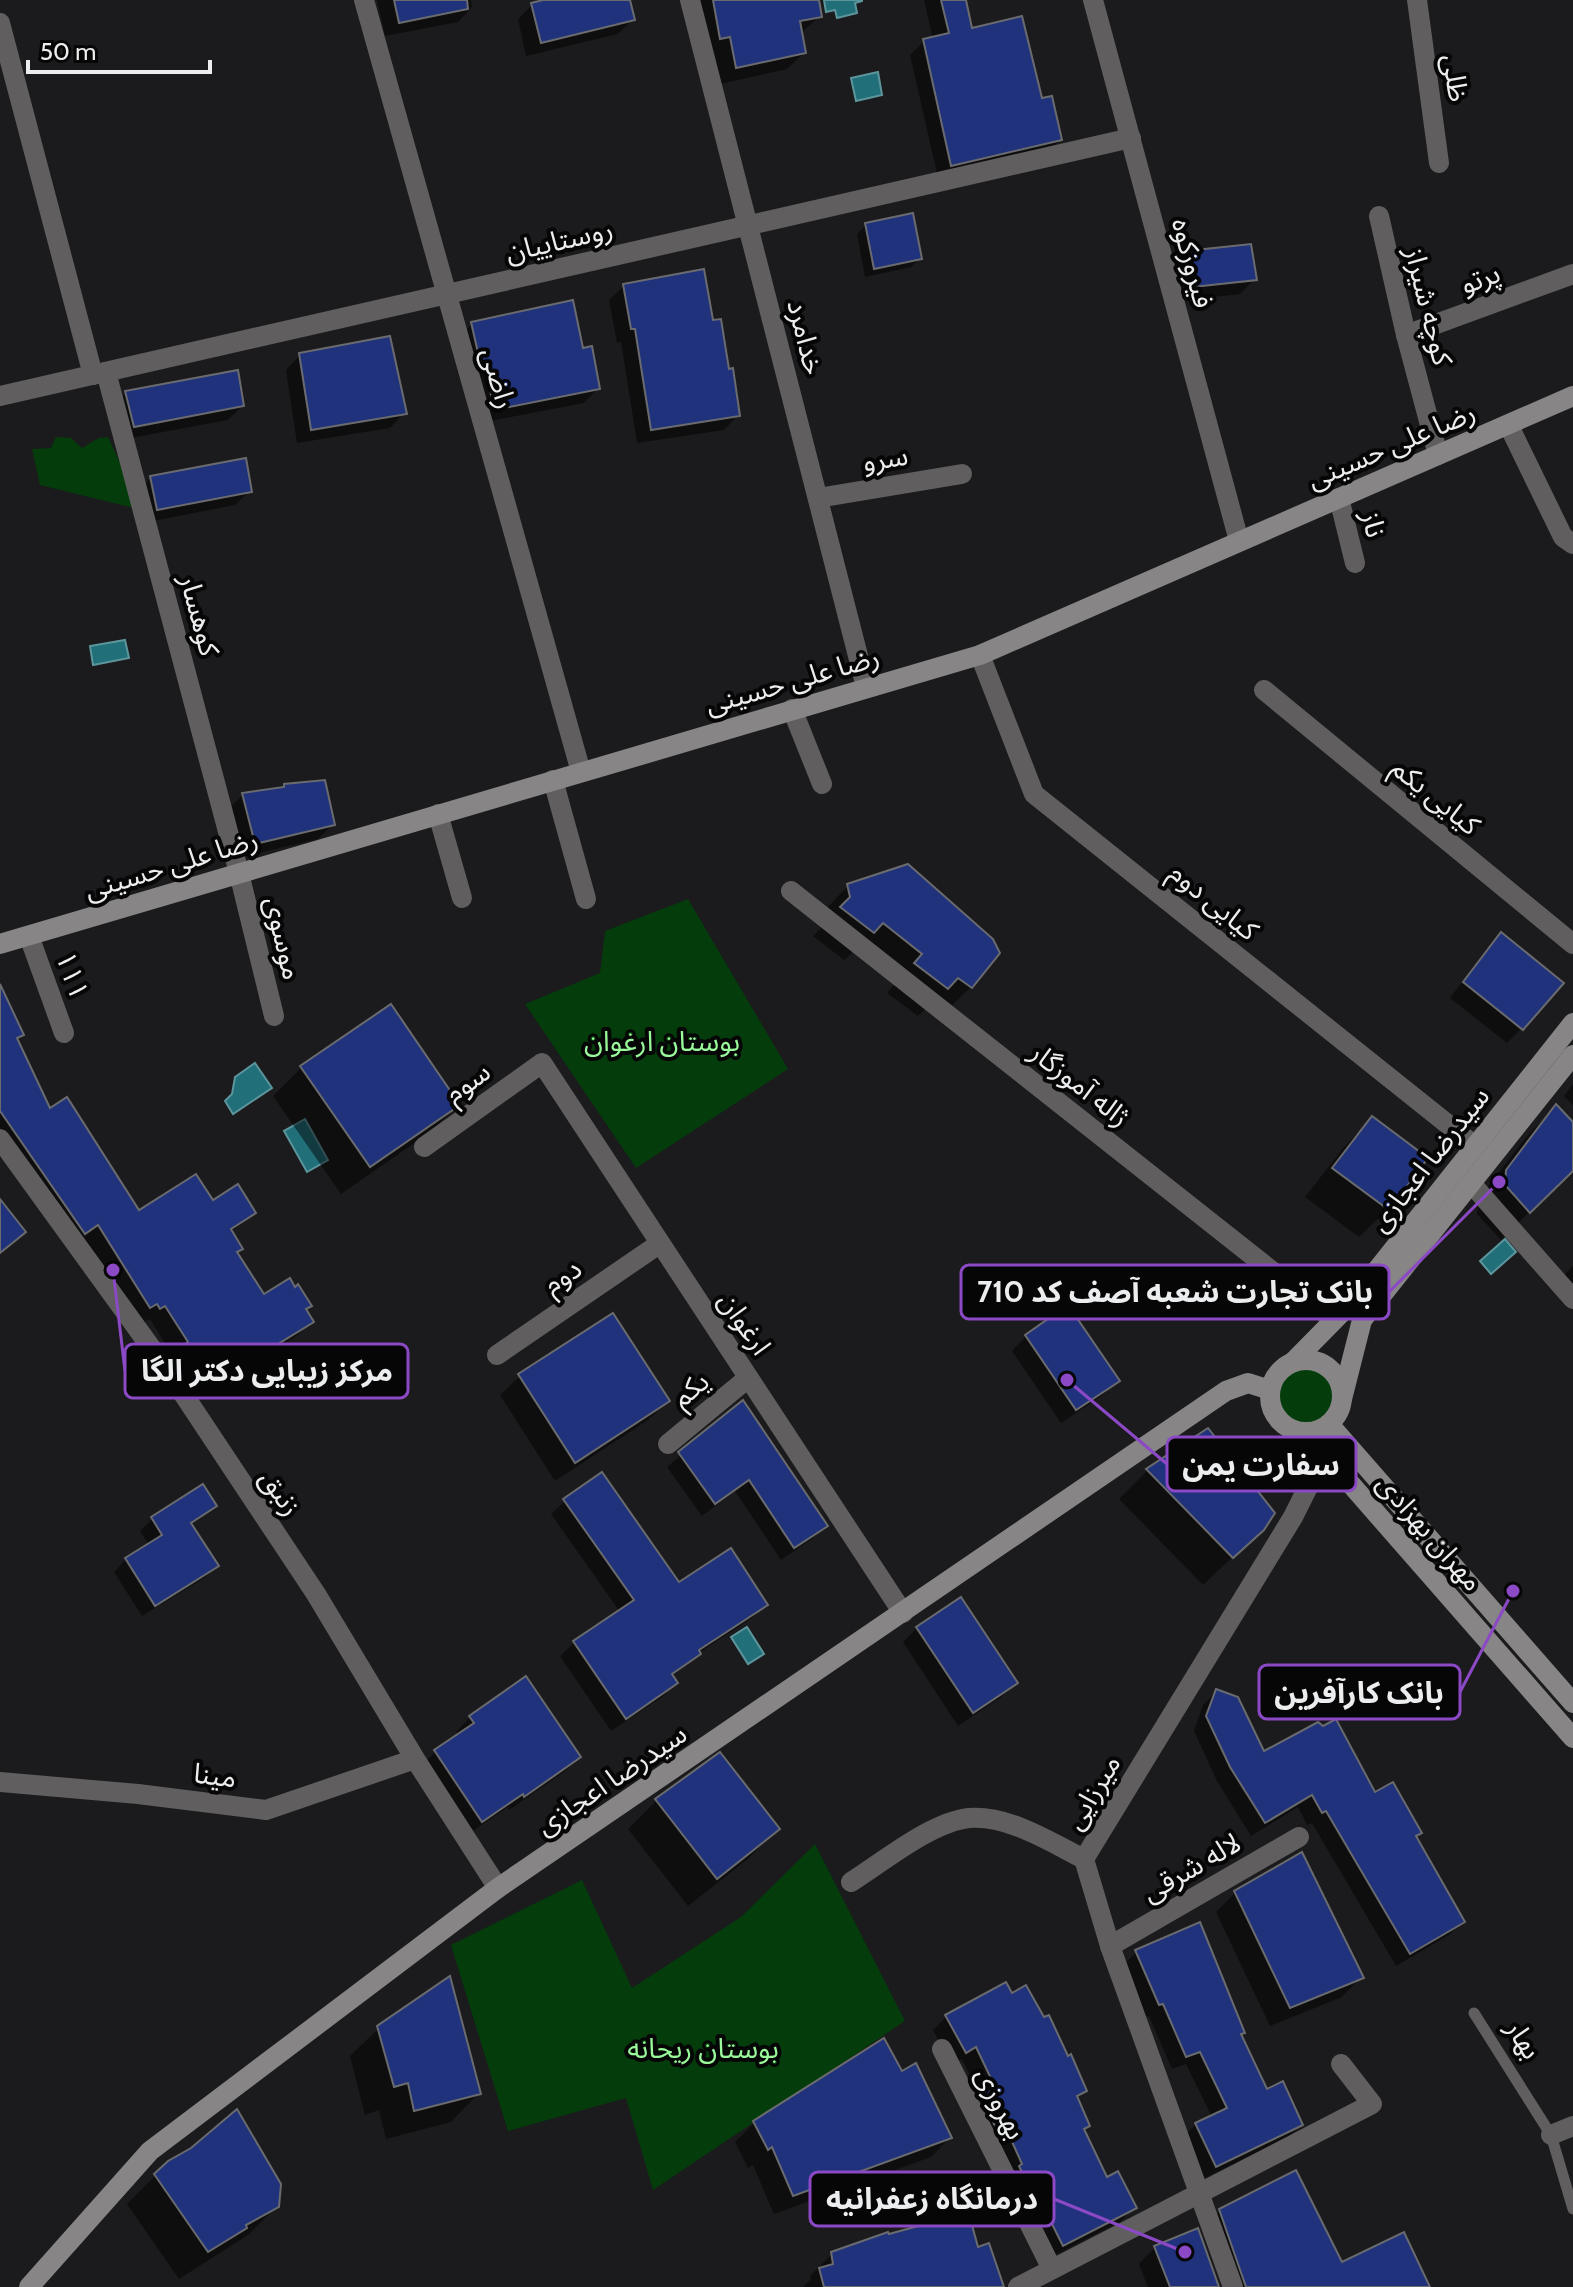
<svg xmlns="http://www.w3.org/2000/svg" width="1573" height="2287" viewBox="0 0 1573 2287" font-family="Cabin,'Noto Sans Arabic',sans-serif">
<rect width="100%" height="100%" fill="#1b1b1d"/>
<g fill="#043c0c">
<polygon points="56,437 71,438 82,448 99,438 108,437 142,510 40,485 32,449 51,448"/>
<polygon points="688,899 788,1069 636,1168 525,1004 600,973 605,931"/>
<circle cx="1305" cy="1395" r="30"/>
<polygon points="815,1844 905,2021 653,2190 626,2098 508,2131 451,1945 582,1880 632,1988 741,1917"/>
</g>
<g fill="#206f79" stroke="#5d959c" stroke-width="2">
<polygon points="824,0 862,0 862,1 855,3 857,13 837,18 835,10 826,12"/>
<polygon points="878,72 882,95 856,101 851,78"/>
<polygon points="125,640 129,658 93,665 90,646"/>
<polygon points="255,1063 272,1088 233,1114 225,1101 232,1094 235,1077"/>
<polygon points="305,1119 328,1160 307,1172 284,1131"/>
<polygon points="1505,1239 1516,1252 1491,1274 1480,1261"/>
<polygon points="747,1627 764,1654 748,1664 731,1637"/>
</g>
<g fill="#0007">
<polygon points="377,0 471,0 472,7 458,22 385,36"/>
<polygon points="552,0 628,0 632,20 618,34 526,56 518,19 532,5"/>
<polygon points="684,0 817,0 820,16 800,34 804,53 787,69 720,84"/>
<polygon points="924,0 964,0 971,30 1040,101 1060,140 1046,154 938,178 910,55 924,41 933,39"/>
<polygon points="866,225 920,258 911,267 865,277 857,234"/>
<polygon points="1178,254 1255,279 1240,294 1170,302 1163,268"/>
<polygon points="624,286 712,323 738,415 724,430 637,443 621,342 617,343 609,300"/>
<polygon points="472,324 582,350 598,388 584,403 480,423 458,338"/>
<polygon points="300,355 404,413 390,428 297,443 286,370"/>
<polygon points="126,393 242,406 228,420 120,440 111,407"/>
<polygon points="151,478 250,491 235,505 143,523 137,492"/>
<polygon points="284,786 333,824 318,839 241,857 228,809 243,795 281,789"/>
<polygon points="848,886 971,987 942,1015 929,1005 918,1016 887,993 895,984 854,951 844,960 813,936 822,927 820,915"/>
<polygon points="1501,935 1522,1028 1507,1043 1450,998 1487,949"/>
<polygon points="0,989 22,1034 16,1040 50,1111 139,1212 212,1203 253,1213 231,1232 235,1253 263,1297 304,1311 311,1322 296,1336 183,1407 158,1369 172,1355 150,1319 144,1322 142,1317 134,1322 0,1147"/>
<polygon points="302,1067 458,1105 429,1133 341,1194 273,1096"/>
<polygon points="1573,1084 1573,1105 1564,1096"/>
<polygon points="1556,1107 1573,1125 1573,1169 1501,1240 1477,1214 1478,1200 1528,1135"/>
<polygon points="1372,1119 1388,1209 1359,1237 1305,1197 1344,1147"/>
<polygon points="1573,1266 1573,1310 1552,1288"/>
<polygon points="1026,1336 1117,1381 1103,1395 1061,1423 1012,1351"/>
<polygon points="520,1376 668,1401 648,1420 555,1481 500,1395"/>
<polygon points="742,1403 826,1525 813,1538 781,1560 735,1491 702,1516 667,1467"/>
<polygon points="1148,1470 1262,1529 1203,1585 1119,1499"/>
<polygon points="565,1501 678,1585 765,1605 752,1618 700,1652 671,1677 676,1683 662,1697 611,1731 560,1656 574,1643 620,1612 551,1514"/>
<polygon points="214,1506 191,1525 217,1566 204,1578 142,1616 114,1572 126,1559 149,1545 140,1531 152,1519"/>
<polygon points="917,1628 1016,1683 1001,1697 958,1726 903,1642"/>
<polygon points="1217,1691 1263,1754 1374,1795 1414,1837 1463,1921 1449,1935 1396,1966 1312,1823 1307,1825 1298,1807 1251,1836 1217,1781 1194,1731 1203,1705"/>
<polygon points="470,1717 579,1757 565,1771 509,1810 508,1807 467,1835 421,1766 435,1752 459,1736 456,1732"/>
<polygon points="656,1801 777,1829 749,1858 688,1906 628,1829"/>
<polygon points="1235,1893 1361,1977 1342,1997 1270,2026 1216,1912"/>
<polygon points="1136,1952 1239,2035 1266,2091 1301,2125 1287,2138 1202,2179 1183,2138 1196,2124 1212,2117 1186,2064 1172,2069 1149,2016 1145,2017 1123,1966"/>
<polygon points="947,2016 1085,2091 1076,2099 1088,2125 1083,2130 1106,2180 1134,2208 1121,2221 1049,2258 966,2109 980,2096 962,2059 952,2065 933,2030"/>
<polygon points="379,2028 479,2093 451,2122 386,2139 379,2110 365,2115 350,2056"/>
<polygon points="902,2074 950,2138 931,2157 774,2214 753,2165 748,2168 735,2142 754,2123"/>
<polygon points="169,2162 277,2206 248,2235 179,2279 127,2204"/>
<polygon points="1220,2211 1341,2265 1428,2287 1225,2287 1204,2227"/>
<polygon points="1155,2247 1217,2287 1148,2287 1139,2264"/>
<polygon points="977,2249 997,2287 803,2287 811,2279 810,2276 832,2254"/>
</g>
<g fill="#1f327b" stroke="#6a6b6e" stroke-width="2">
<polygon points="394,0 467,0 468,9 399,23"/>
<polygon points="543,0 630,0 635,20 541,43 531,3"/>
<polygon points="713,0 819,0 822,17 800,21 806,53 736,68 730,37 720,39"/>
<polygon points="941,0 966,0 972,28 1022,16 1042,98 1052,96 1062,140 951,166 923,39 949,33"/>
<polygon points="913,213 922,259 874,269 865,223"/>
<polygon points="1251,244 1257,280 1184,288 1177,252"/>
<polygon points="704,269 713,320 721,319 729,369 733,368 740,416 651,430 635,329 631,329 623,284"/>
<polygon points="573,300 583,348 592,346 600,389 494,410 485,365 481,366 471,322"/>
<polygon points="390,336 407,414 311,430 299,353"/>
<polygon points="238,370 244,406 134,427 125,391"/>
<polygon points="246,458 252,492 157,510 150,476"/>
<polygon points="325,780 335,825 255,844 242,793 284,787 284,784"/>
<polygon points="908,864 993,939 1000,953 972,988 958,978 948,989 914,963 922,954 883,923 874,933 840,907 850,897 847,884"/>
<polygon points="1501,932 1564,983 1523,1030 1463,982"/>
<polygon points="0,984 24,1035 17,1038 50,1108 67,1097 139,1210 196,1174 213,1200 238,1184 256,1213 231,1229 243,1249 237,1252 264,1294 290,1278 295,1287 298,1284 312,1306 306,1309 314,1322 198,1393 171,1353 188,1342 165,1306 160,1309 157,1304 150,1308 98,1225 85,1234 0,1111"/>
<polygon points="391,1004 460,1105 370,1167 300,1066"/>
<polygon points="1556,1104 1573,1122 1573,1171 1530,1213 1505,1185 1506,1170"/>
<polygon points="1372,1116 1428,1158 1389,1210 1332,1168"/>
<polygon points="0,1199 26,1232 0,1253"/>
<polygon points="1068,1305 1120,1381 1076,1410 1025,1335"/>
<polygon points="613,1313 670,1401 575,1463 518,1374"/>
<polygon points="743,1400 828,1526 794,1548 749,1480 715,1504 678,1452"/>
<polygon points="1208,1428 1275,1513 1264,1530 1233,1558 1146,1469"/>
<polygon points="602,1472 679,1582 731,1548 768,1605 699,1650 701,1654 672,1674 678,1683 626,1719 573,1641 634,1600 563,1499"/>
<polygon points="203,1484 217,1506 191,1523 219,1566 155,1606 125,1558 162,1535 151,1517"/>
<polygon points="961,1597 1018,1683 973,1713 916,1627"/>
<polygon points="526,1676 581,1757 524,1797 523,1794 482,1822 434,1750 474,1723 469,1716"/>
<polygon points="1216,1689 1238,1697 1264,1751 1318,1722 1323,1726 1336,1719 1375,1792 1393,1782 1422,1833 1416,1836 1465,1922 1410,1954 1326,1811 1322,1813 1312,1795 1265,1823 1230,1767 1206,1716"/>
<polygon points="720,1752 780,1829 717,1879 655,1799"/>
<polygon points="1302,1852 1364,1978 1290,2008 1234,1891"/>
<polygon points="1200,1922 1245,2033 1241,2034 1267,2089 1283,2081 1303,2125 1216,2167 1195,2123 1227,2108 1200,2052 1186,2057 1163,2004 1159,2005 1135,1950"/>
<polygon points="450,1976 481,2094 414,2111 408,2083 394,2087 377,2026"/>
<polygon points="1006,1982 1012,1993 1026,1985 1044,2017 1049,2015 1068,2056 1071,2054 1087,2091 1077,2096 1090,2126 1084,2129 1107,2177 1118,2171 1137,2208 1063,2246 1043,2206 1039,2208 1019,2166 1022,2164 1005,2126 997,2130 979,2094 995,2087 976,2047 966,2053 945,2015"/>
<polygon points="884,2038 902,2071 916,2063 952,2138 793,2196 772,2147 768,2150 753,2121"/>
<polygon points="237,2109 281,2184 279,2207 246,2225 247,2228 208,2252 154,2174 168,2161 191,2148"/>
<polygon points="1296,2170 1342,2262 1404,2232 1430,2287 1246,2287 1219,2209"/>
<polygon points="951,2217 955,2222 970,2218 978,2247 989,2243 1004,2287 824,2287 819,2268 833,2264 831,2252 888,2232 889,2234"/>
<polygon points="1198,2228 1219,2287 1170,2287 1154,2246"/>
</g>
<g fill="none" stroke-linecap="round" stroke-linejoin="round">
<polyline stroke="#605e5e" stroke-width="11" points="1474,2013 1551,2135 1573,2209"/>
<g stroke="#605e5e" stroke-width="20">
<polyline points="364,0 581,772"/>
<polyline points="690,0 866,687"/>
<polyline points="1093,0 1239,541"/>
<polyline points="1417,0 1439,163"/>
<polyline points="0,23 93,375"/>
<polyline points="1379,216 1406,335 1438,455"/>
<polyline points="1406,335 1573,274"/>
<polyline points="106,372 239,873 274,1016"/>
<polyline points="0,396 1131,138"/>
<polyline points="1509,426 1563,537 1573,544"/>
<polyline points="818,498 962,474"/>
<polyline points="1339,498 1355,563"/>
<polyline points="980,655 1034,794 1475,1146"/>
<polyline points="1264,690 1573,944"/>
<polyline points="792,709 822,784"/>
<polyline points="553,780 586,899"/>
<polyline points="438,814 462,898"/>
<polyline points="791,891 1334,1320"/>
<polyline points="29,936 64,1033"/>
<polyline points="0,1139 168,1371 316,1594 415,1759 498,1888"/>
<polyline points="424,1147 542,1063 903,1613"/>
<polyline points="1471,1183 1573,1299"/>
<polyline points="497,1355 659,1244"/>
<polyline points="668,1444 748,1378"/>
<polyline points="0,1782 138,1794 266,1810 415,1759"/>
<path d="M851 1882C883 1862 931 1822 969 1818 1009 1815 1050 1842 1084 1859"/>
<polyline points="1110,1946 1299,1837"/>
<polyline points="942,2049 1052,2269"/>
<polyline points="1551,2135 1573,2126"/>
<polyline points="1018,2287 1372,2104 1341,2064"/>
<polyline points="1233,2287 1110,1946 1084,1859 1293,1517 1313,1477 1320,1449"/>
</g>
<g stroke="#878585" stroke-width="20">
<polyline points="0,944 980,655 1573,396"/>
<circle cx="1306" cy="1396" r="36"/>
<polyline points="1293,1362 1350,1304 1573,1023"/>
<polyline points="1342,1399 1362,1320 1573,1055"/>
<polyline points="1329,1424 1573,1703"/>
<polyline points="1312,1432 1320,1449 1573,1738"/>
<polyline points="29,2287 150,2151 498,1888 1226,1391 1248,1383 1270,1390"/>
</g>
</g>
<g text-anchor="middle" stroke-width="8" stroke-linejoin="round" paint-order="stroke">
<g font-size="28" fill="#ecedee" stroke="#060607">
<text transform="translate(1456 78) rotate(82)" y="10">ظلی</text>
<text transform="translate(559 240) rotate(-13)" y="10">روستاییان</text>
<text transform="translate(1193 263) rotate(75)" y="10">فیروزکوه</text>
<text transform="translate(1480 278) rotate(-20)" y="10">پرتو</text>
<text transform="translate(1429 306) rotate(76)" y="10">کوچه شیراز</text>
<text transform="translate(806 337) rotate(76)" y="10">خدامرد</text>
<text transform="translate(499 378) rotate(74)" y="10">راضی</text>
<text transform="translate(1391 445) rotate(-23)" y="10">رضا علی حسینی</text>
<text transform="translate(885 458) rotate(-9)" y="10">سرو</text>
<text transform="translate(1374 524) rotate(76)" y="10">ناز</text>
<text transform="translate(200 615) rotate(75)" y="10">کوهسار</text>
<text transform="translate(792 680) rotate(-16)" y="10">رضا علی حسینی</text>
<text transform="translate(1436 796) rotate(39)" y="10">کیایی یکم</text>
<text transform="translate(171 864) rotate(-17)" y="10">رضا علی حسینی</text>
<text transform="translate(1214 901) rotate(39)" y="10">کیایی دوم</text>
<text transform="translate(284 938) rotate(77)" y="10">موسوی</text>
<text transform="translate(73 975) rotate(70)" y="10">۱۱۱</text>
<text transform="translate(467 1082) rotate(-36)" y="10">سوم</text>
<text transform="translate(1080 1084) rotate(38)" y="10">ژاله آموزگار</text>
<text transform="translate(1429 1159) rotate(-52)" y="10">سیدرضا اعجازی</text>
<text transform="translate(562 1276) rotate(-34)" y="10">دوم</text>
<text transform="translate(745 1323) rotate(56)" y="10">ارغوان</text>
<text transform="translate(690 1389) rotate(-40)" y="10">یکم</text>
<text transform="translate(281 1492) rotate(56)" y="10">زنبق</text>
<text transform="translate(1430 1532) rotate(49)" y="10">مهران بهزادی</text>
<text transform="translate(215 1775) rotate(7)" y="10">مینا</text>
<text transform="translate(611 1779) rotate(-34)" y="10">سیدرضا اعجازی</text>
<text transform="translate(1092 1792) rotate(-59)" y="10">میرزایی</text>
<text transform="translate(1191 1867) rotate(-30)" y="10">لاله شرقی</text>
<text transform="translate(1524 2039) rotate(58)" y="10">بهار</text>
<text transform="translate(1001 2103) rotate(63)" y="10">بهروزی</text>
</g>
<g font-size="28" fill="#98f89a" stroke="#060607">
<text x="662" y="1051">بوستان ارغوان</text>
<text x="703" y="2058">بوستان ریحانه</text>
</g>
</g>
<path fill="none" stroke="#8c49c6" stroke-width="3" d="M1499 1182L1389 1292M113 1270L125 1371M1067 1380L1167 1464M1513 1591L1460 1692M1185 2252L1054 2199"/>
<g fill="#8c49c6" stroke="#060607" stroke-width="3">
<circle cx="1499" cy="1182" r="8"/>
<circle cx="113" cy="1270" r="8"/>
<circle cx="1067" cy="1380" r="8"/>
<circle cx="1513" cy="1591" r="8"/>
<circle cx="1185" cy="2252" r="8"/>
</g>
<g fill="#060607" stroke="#8c49c6" stroke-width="3">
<rect x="961" y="1265" width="428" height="54" rx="8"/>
<rect x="125" y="1344" width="283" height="54" rx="8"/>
<rect x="1167" y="1437" width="189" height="54" rx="8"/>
<rect x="1259" y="1665" width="201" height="54" rx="8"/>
<rect x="810" y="2172" width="244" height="54" rx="8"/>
</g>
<g font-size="30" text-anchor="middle" font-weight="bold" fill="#ecedee">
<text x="1175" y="1302">بانک تجارت شعبه آصف کد 710</text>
<text x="267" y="1381">مرکز زیبایی دکتر الگا</text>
<text x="1261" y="1475">سفارت یمن</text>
<text x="1359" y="1703">بانک کارآفرین</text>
<text x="932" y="2209">درمانگاه زعفرانیه</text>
</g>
<path d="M28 60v12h182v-12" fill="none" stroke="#ecedee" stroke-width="4"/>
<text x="40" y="60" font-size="24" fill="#ecedee" stroke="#060607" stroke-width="6" paint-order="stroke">50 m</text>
</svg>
